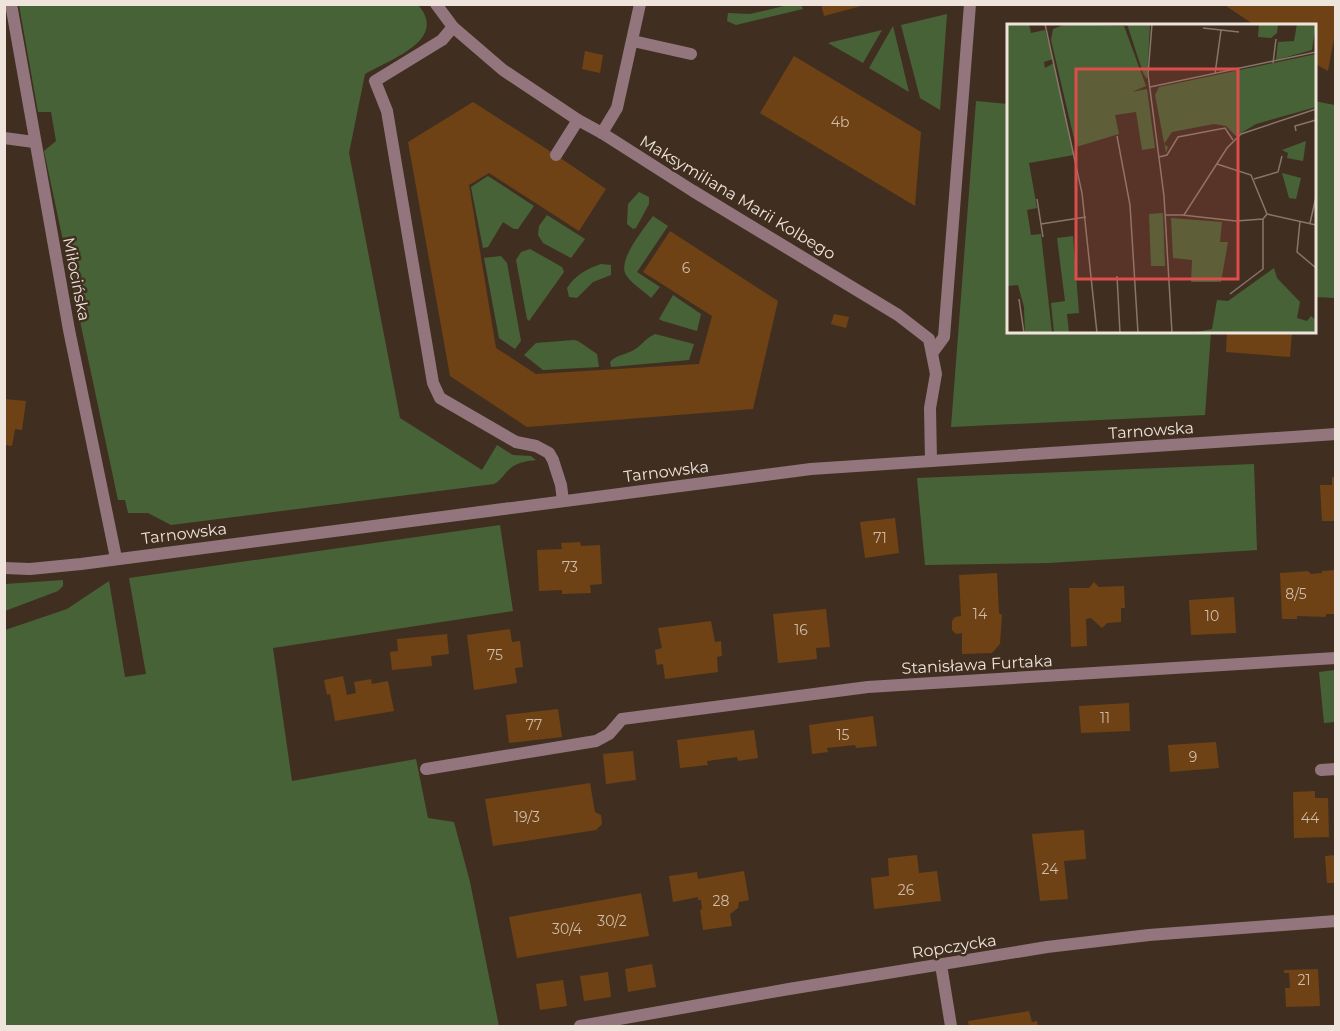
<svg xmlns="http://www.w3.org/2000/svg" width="1340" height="1031" viewBox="0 0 1340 1031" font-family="Montserrat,sans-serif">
<rect width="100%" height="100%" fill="#402f21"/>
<g fill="#486237">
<path d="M19 5H418C449 40 390 59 365 74L349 153 400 418 482 470 497 445 513 455 531 456 536 460C528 461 519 462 512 467 505 472 502 480 494 484L171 525 148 513H128L125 500H118L44 151 56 141 51 112H38Z"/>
<polygon points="788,5 801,5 803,9 736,25 727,21 728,13 750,14"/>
<polygon points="947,14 940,110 920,98 901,25"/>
<polygon points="893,26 909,92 869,68"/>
<polygon points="882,30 863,63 828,43"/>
<polygon points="976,101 1008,104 1008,332 1211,332 1205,415 951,427"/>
<polygon points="1314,101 1335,105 1335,298 1315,297"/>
<polygon points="488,176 534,206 518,229 514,229 503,222 488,247 483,248 471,187"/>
<polygon points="639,192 649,197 649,204 636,228 633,229 627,224 628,204"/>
<polygon points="547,215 585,239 571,258 543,243 538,235 539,226"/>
<path d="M653 216 668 226 637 272 660 287 651 298C644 291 632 284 626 275 617 260 644 229 653 216Z"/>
<polygon points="530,249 562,267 564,272 529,321 527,319 516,260 521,252"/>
<polygon points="501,256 507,263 521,341 515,349 499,338 484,258"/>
<path d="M601 264 611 265V275L593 282 577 298 569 297 567 288C574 276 588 268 601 264Z"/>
<polygon points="673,295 701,314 697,331 663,321 659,319"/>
<path d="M655 334 694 344 689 360 611 367 610 362C616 355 624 355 632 351 642 346 644 339 655 334Z"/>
<polygon points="574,340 578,341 597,354 599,367 543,370 524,355 536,343"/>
<polygon points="1254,464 1257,550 1049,563 925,565 917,478"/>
<polygon points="500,525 513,611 273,648 292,781 416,759 428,818 454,822 470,882 499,1026 5,1026 5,630 67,609 109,581 125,677 146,674 129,578"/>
<polygon points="63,580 63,586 58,591 5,611 5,584"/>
<polygon points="1335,670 1335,722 1324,723 1319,672"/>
</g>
<g fill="#6e4215">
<polygon points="821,4 865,4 865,5 824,16"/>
<polygon points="1223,4 1336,4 1336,28 1328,71 1314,63 1314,26 1256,26"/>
<polygon points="585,51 603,55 600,73 582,69"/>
<polygon points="794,56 921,132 915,206 760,113"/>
<polygon points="473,102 556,155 606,189 579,231 489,173 469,185 496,348 536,374 699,364 712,316 643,272 670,231 778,301 753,409 527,427 450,376 408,142"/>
<polygon points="834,314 849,317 846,328 831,324"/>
<polygon points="1227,332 1292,332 1290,357 1226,352"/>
<polygon points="4,399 26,401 22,430 15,429 12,446 4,445"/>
<polygon points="1332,477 1336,477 1336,521 1322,521 1320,485 1332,485"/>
<polygon points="895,518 899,553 865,558 860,522"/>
<polygon points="580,542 581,546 600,545 602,584 590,585 591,593 562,594 562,590 539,591 537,550 562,549 561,543"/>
<polygon points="1336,570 1336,614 1326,614 1326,617 1297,616 1297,619 1282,619 1280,573 1308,571 1311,574 1322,573 1322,571"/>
<polygon points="997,573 999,613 1002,615 1000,644 992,653 962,654 962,633 956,634 952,630 952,621 955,617 961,616 959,575"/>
<polygon points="1094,582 1099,587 1124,586 1125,608 1121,608 1121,622 1107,623 1102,628 1091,618 1086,619 1087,646 1071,647 1069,588 1089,588"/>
<polygon points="1234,597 1236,633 1191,635 1189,600"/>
<polygon points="826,609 830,647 816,648 817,659 778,663 773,614"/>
<polygon points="711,621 715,642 721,641 722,656 717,657 718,672 665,679 663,664 657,665 655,650 662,648 658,628"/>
<polygon points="510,629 512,642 520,641 523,667 515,668 517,683 474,690 467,635"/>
<polygon points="447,634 449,654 431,656 432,666 392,670 390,652 398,651 397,639"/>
<polygon points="343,676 347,695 356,693 354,682 371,679 372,684 388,681 394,711 335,721 330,694 327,695 324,680"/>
<polygon points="1129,703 1130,731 1081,733 1079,706"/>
<polygon points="558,709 562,737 509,743 506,715"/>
<polygon points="873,716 877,746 856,748 855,745 827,748 828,752 812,754 809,725"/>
<polygon points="754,730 758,758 738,761 737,757 707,761 708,765 680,768 677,740"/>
<polygon points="1216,742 1219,768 1170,772 1168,745"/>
<polygon points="633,751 636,780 606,784 603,754"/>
<polygon points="590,783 595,812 601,815 602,824 596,830 493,846 485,799"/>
<polygon points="1315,791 1315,798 1328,798 1329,837 1294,838 1293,792"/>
<polygon points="1084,830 1086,859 1064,861 1068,899 1040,901 1032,834"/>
<polygon points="917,855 919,873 937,871 941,901 874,909 871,878 889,876 888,858"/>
<polygon points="1336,855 1336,883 1327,883 1325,856"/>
<polygon points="744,871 749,900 739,902 738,908 730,914 732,926 703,930 700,910 702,909 701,900 698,900 698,897 673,902 669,876 697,872 698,879"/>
<polygon points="641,893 649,936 517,958 509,917"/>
<polygon points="652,964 656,987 628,992 625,969"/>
<polygon points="1318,969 1320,1006 1286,1007 1285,988 1290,988 1289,973 1284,973 1284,970"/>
<polygon points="608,972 611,997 584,1001 580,976"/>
<polygon points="563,980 567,1006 540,1010 536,984"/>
<polygon points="1029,1011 1032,1022 1037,1021 1038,1026 969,1026 968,1021"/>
</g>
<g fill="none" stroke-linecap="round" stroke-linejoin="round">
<g stroke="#93767d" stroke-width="12">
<polyline points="453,27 442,40 375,81 387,111 433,383 440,398 516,442 536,446 549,453 553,460 561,485 563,501"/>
<polyline points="633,41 691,54"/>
<polyline points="4,138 34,142"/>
<polyline points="556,155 578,120"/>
<polyline points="426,769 596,741 609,734 622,719"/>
<polyline points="1321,770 1336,769"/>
<polyline points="941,965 951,1026"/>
</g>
<g stroke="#93767d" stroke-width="12">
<polyline points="11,4 69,330 116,558"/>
<polyline points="436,4 453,27 503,70 578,120 602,133 693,191 898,315 929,339 936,374 930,408 931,461"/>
<polyline points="602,133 617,108 640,4"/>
<polyline points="933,352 944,337 970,4"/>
<polyline points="4,568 30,569 81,564 811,469 1336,434"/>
<polyline points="622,719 868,687 1336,658"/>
<polyline points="580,1026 789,989 1047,947 1149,935 1336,921"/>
</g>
</g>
<g text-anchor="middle" stroke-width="5" stroke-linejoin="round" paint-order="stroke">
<g font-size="14" fill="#cfbcaa">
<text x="840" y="127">4b</text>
<text x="686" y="273">6</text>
<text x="880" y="543">71</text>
<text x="570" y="572">73</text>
<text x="1296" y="599">8/5</text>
<text x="980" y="619">14</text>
<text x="1212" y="621">10</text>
<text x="801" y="635">16</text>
<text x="495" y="660">75</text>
<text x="1105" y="723">11</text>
<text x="534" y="730">77</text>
<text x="843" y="740">15</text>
<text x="1193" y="762">9</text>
<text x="527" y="822">19/3</text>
<text x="1310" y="823">44</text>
<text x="1050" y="874">24</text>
<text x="906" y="895">26</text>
<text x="721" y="906">28</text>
<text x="612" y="926">30/2</text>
<text x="567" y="934">30/4</text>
<text x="1304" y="985">21</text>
</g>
<g font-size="16" fill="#efe4db" stroke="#402f21">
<text transform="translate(738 197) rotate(31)" y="6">Maksymiliana Marii Kolbego</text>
<text transform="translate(77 279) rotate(79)" y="6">Miłocińska</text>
<text transform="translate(1151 430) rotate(-4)" y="6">Tarnowska</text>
<text transform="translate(666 471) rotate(-7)" y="6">Tarnowska</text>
<text transform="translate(184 533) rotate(-7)" y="6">Tarnowska</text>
<text transform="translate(977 664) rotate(-3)" y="6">Stanisława Furtaka</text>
<text transform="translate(954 946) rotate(-9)" y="6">Ropczycka</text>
</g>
</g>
<g transform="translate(1007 24)">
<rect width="309" height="309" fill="#402f21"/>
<path d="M0 0H22L24 9 38 6 46 35 37 38 38 44 47 39 67 131 22 139 30 184 20 186 24 211 34 210 45 309H18L17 283 11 261 0 262ZM59 0 117 2 139 62 125 68 140 65 148 124 135 126 129 88 108 91 112 110 69 123 44 16 46 5ZM120 0H143L140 55 136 49ZM252 0H271L270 9 264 14 251 13ZM290 0H309L305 26 269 36 271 18 287 17ZM309 30V83L249 100 229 112 219 102 207 100 165 108 157 120 161 123 159 129 148 71 152 63ZM299 117 296 137 280 134 281 129 275 126ZM275 149 294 154 289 175 282 174ZM156 189 158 242H144L142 190ZM164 194 215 198 213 218H221L214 258H184L185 236 166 234ZM66 212 72 289 60 290 62 309H47L44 279 58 277 50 214ZM267 244 270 254 293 278 290 294 300 297 304 292 309 296V309H185L205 305 210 276 221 277Z" fill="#486237"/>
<path fill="none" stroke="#86776b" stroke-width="1.5" d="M38 0 75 169 90 309M145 0 141 50 157 172 165 309M196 4 232 8M266 39 269 15M208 50 214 6M143 63 309 28M289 107 288 102 309 96M110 112 123 181 131 309M152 133 160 131 171 113 218 104 226 116M210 140 244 151 260 190 309 201M247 155 271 148 275 132M30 175 36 213M158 191H177L220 124 234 110 309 85M175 191 229 197 256 195M293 197 290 228 309 244M303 199 309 173M34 200 79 193M110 252 113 309M223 270 256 245V195L260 190M12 275 17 309"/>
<path fill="#db4e4c" fill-opacity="0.15" stroke="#db4e4c" stroke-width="3" d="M69 45H231V255H69Z"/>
<rect width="309" height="309" fill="none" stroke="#efe4db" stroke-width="3"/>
</g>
<rect width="1340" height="1031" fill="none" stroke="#efe4db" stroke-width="12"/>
</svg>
